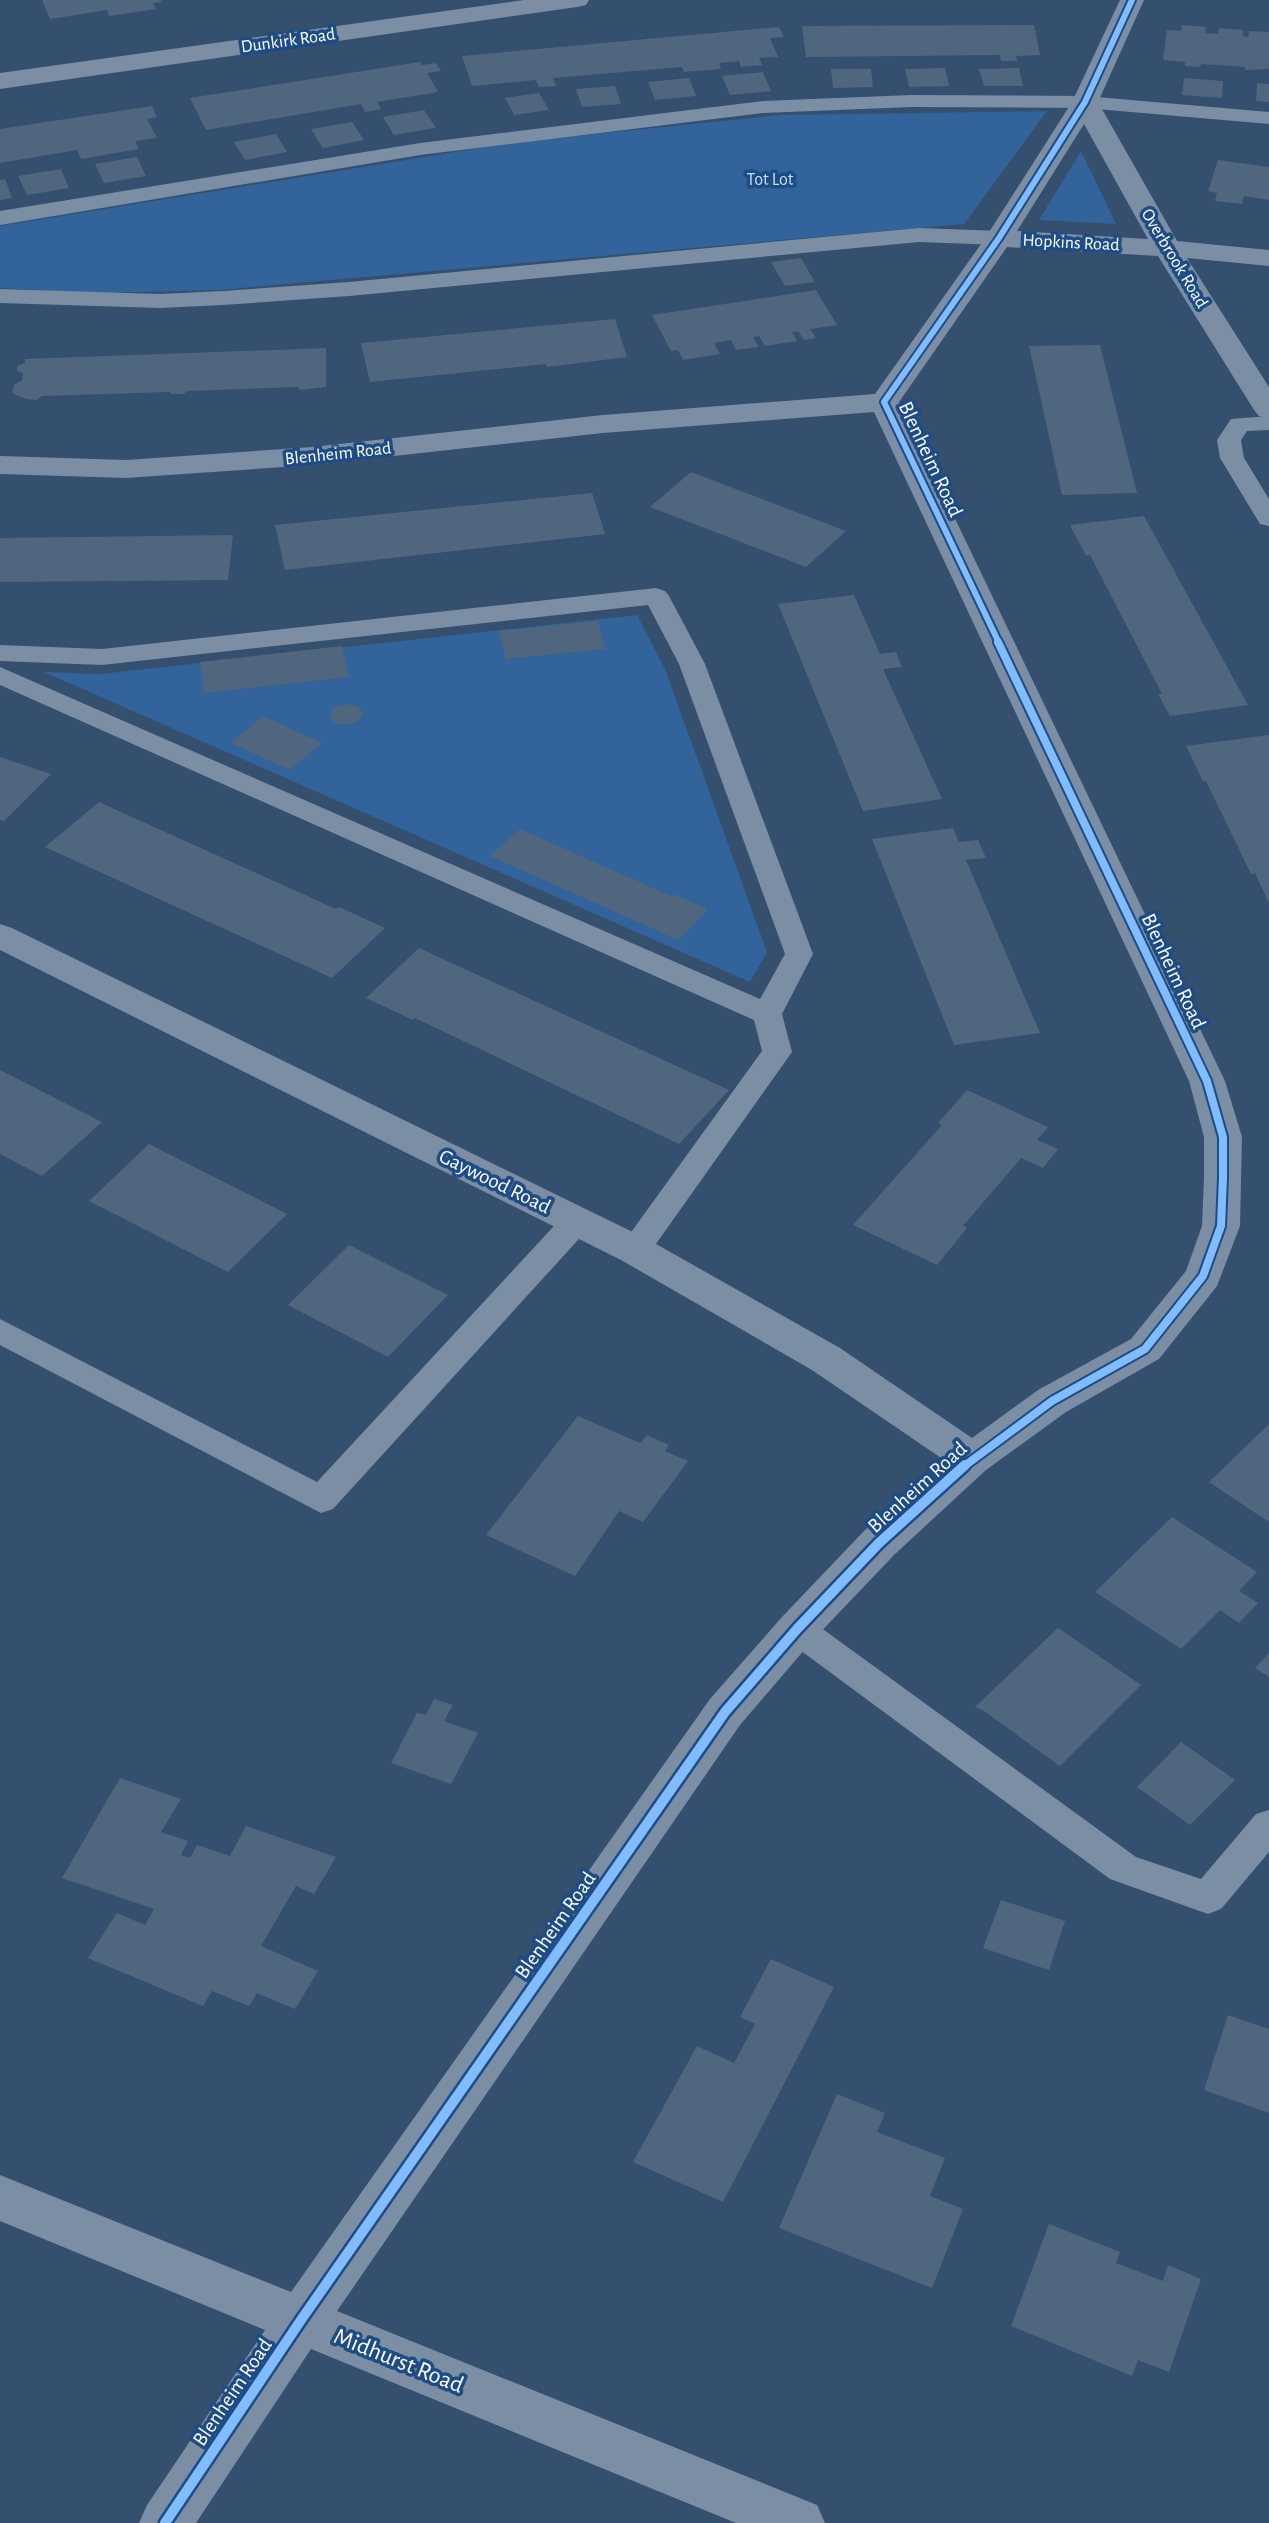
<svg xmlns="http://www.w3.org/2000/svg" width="1269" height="2523" viewBox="0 0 1269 2523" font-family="'Alegreya Sans',sans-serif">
<rect width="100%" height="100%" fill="#354f6e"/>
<g fill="#32639b">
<polygon points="1047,111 964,224 218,290 95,293 0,288 0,226 516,142 780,115"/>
<polygon points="1081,151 1116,224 1039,220"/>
<polygon points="637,615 665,669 767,952 750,982 44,672 100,674"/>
</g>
<g fill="#50667e">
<polygon points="42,0 161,0 161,2 153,3 156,9 109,16 107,10 50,19"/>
<polygon points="1034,25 1040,55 1016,56 1017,61 1001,61 1000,55 806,57 802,26"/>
<polygon points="1182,25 1206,27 1205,33 1218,34 1219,28 1243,30 1243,36 1248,37 1249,31 1269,32 1269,69 1245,70 1245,67 1201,64 1200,67 1185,66 1185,62 1163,60 1167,30 1181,31"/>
<polygon points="779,27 784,37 770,38 778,57 759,58 762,65 741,67 739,61 719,63 721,69 684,72 682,67 553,78 556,86 539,87 536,80 472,86 462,56"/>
<polygon points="420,62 422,65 436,63 441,71 427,73 438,92 377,102 381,109 365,112 361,104 206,130 190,98"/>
<polygon points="945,68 949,86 909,87 905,69"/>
<polygon points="1019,68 1023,86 984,86 979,69"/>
<polygon points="831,69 871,69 873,87 833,88"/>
<polygon points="763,72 771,91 730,95 722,76"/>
<polygon points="689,78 696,96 655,100 648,82"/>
<polygon points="1184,78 1223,81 1222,98 1182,95"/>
<polygon points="1257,83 1269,84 1269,102 1256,101"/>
<polygon points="615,86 621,104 582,107 576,89"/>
<polygon points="539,93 549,110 514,115 505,98"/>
<polygon points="152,106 157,117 147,119 157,138 135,141 139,149 81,159 77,150 0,163 0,129"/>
<polygon points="424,110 436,128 394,135 383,117"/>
<polygon points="352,122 364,140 323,148 311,129"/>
<polygon points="276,134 287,152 245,160 234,142"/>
<polygon points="137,157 146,176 104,183 95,164"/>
<polygon points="1218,160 1269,167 1269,200 1244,196 1242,204 1215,201 1217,193 1208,191"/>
<polygon points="61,169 69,188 27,195 18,176"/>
<polygon points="5,179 12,198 0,200 0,180"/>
<polygon points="801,258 815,282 785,286 771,262"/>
<polygon points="816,290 837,325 810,329 816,338 804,340 798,331 792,332 797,341 765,346 759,336 753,337 759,347 736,350 731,340 714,343 720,354 683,360 678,350 671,351 652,315"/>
<polygon points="615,319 627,357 547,367 546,364 370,382 361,343"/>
<polygon points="1100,345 1137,493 1062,495 1029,346"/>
<polygon points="326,348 326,387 301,390 298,387 188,391 183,394 172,394 169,392 42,396 37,400 26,399 12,393 14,385 22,380 23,373 17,371 17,366 25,363 25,359"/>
<polygon points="691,472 846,531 806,567 650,507"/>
<polygon points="592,493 605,534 285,570 275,525"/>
<polygon points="1144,516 1248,705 1170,716 1158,694 1162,694 1090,555 1086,556 1070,525"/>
<polygon points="233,535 228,580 0,582 0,538"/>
<polygon points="854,595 880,654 896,652 902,667 883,669 942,799 863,811 778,604"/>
<polygon points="598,621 605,649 506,659 499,631"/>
<polygon points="342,646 349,677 204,693 200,662"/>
<polygon points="345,704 357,706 364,713 359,721 348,725 335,723 329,716 333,708"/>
<polygon points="263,716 322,743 290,770 231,743"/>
<polygon points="1269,735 1269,903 1255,873 1251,874 1206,781 1203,781 1186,746"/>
<polygon points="0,757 51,774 4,821 0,820"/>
<polygon points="99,802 336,909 339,907 385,928 332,978 45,847"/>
<polygon points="953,828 959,842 978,840 986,858 966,860 1040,1033 954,1045 872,839"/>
<polygon points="520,829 671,896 673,894 708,909 678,940 490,856"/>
<polygon points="419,948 729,1090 679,1144 415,1018 413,1020 366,998"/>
<polygon points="0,1070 102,1122 42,1176 0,1154"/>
<polygon points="967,1090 1048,1127 1037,1140 1058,1149 1043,1168 1021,1158 963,1226 967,1228 937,1265 853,1225 942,1125 938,1123"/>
<polygon points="149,1144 287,1214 228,1272 89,1201"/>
<polygon points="349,1245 448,1295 388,1357 288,1305"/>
<polygon points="578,1416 640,1443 647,1435 669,1445 665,1451 688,1461 643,1522 619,1511 575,1576 486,1535"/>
<polygon points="1269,1424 1269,1522 1209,1482"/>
<polygon points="1172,1517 1257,1572 1239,1591 1258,1603 1239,1623 1220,1610 1181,1649 1095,1592"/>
<polygon points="1058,1628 1141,1685 1060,1766 984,1711 975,1707"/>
<polygon points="1269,1653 1269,1677 1255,1668"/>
<polygon points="434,1699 453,1705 444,1721 478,1733 451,1784 391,1763 417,1713 426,1715"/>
<polygon points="1181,1742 1235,1780 1190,1825 1137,1787"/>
<polygon points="120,1778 181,1799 161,1832 188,1841 181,1855 190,1858 197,1845 230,1856 246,1826 336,1857 314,1894 296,1886 261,1946 318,1971 295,2009 257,1993 249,2006 212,1991 203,2006 88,1958 117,1913 145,1925 154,1909 62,1878"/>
<polygon points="1001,1900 1065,1921 1049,1970 983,1948"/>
<polygon points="771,1959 834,1987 723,2202 633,2162 697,2046 734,2063 755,2024 740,2017"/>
<polygon points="1228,2015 1269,2029 1269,2113 1204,2090"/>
<polygon points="837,2094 885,2113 877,2132 945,2158 930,2196 963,2209 932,2288 779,2228"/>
<polygon points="1049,2224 1120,2252 1116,2263 1163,2281 1168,2265 1201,2279 1169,2372 1138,2360 1132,2376 1011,2326"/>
</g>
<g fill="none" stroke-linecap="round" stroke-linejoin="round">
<g fill="#7b8ea4" fill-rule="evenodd">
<polygon points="911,95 1085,96 1269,112 1269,124 1085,108 911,107 763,113 420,155 0,225 0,211 420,143 763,101"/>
<polygon points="919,228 999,231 1007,233 1010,238 1007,243 999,245 919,242 349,296 223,305 160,308 0,303 0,289 160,294 223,291 349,282"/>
<polygon points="1269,416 1269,430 1247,431 1241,440 1244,458 1269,499 1269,526 1260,524 1257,519 1220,458 1217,440 1231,419"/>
<polygon points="656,588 665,591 669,596 705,664 813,954 782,1014 792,1052 646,1258 635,1261 624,1258 619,1250 624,1242 762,1051 754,1020 0,685 0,667 760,999 785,954 679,664 648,605 102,665 0,661 0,645 102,649"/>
<polygon points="577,1210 588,1213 593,1221 588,1229 333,1509 321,1513 0,1345 0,1319 317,1482 566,1213"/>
<polygon points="797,1615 809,1619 1136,1857 1201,1879 1256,1814 1269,1810 1269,1852 1221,1909 1208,1914 1110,1879 785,1639 780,1629 785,1619"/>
</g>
<g fill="#7b8ea4" fill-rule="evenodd">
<polygon points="524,0 589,0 586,5 577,7 0,89 0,73"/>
<path d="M1120 0H1144L1098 102 1177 241 1269 250V266L1187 258 1269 387V419L1259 416 1254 410 1158 256 1007 247 899 402 1225 1081 1242 1137 1240 1226 1217 1286 1159 1359 1066 1412 986 1470 894 1555 812 1641 740 1725 337 2311 817 2505 825 2523H736L311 2349 196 2523H139L147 2505 265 2330 0 2221V2175L291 2292 710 1699 782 1617 864 1531 944 1460 812 1370 621 1260 0 950V924L12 928 649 1240 840 1348 972 1438 1038 1390 1131 1339 1186 1271 1202 1226 1204 1177V1137L1189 1081 874 412 603 433 312 465 126 478 0 474V456L126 460 312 447 603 415 875 394 986 237 1072 102ZM1084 124 1148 239 1017 231Z"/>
</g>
<defs>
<polyline id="cycleway-far2" points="999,643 884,402 999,238 1085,102 1132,0"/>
<polyline id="cycleway-far1" points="963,1467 1052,1401 1145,1349 1203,1276 1221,1226 1223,1177 1223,1137 1207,1081 998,642"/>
<polyline id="cycleway" points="165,2523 301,2320 725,1712 797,1629 879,1543 965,1465"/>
</defs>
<use href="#cycleway-far2" stroke="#1e4c85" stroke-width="10"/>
<use href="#cycleway-far1" stroke="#1e4c85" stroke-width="12"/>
<use href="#cycleway" stroke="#1e4c85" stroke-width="15"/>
<use href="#cycleway-far2" stroke="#80bcff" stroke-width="6"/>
<use href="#cycleway-far1" stroke="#80bcff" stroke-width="8"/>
<use href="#cycleway" stroke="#80bcff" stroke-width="10"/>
</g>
<g text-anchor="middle" stroke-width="7" stroke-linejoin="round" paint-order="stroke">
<g font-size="18" fill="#fff" stroke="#1e4c85">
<text transform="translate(288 40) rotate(-8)" y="6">Dunkirk Road</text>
<text transform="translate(1071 242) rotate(3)" y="6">Hopkins Road</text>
<text transform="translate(1175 258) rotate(59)" y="6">Overbrook Road</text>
<text transform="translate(338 453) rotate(-6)" y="6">Blenheim Road</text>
</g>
<g font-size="18" fill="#cadff7" stroke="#1e4c85">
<text x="770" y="185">Tot Lot</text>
</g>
<g font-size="21" fill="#fff" stroke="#1e4c85">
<text transform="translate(931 459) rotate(65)" y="7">Blenheim Road</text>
<text transform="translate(1174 971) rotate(65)" y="7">Blenheim Road</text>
<text transform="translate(495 1181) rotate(26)" y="7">Gaywood Road</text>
<text transform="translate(917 1487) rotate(-42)" y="7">Blenheim Road</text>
<text transform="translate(555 1925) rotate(-55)" y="7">Blenheim Road</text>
<text transform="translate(232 2392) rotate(-56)" y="7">Blenheim Road</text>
</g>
<g font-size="24" fill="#fff" stroke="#1e4c85">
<text transform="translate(399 2360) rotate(22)" y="8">Midhurst Road</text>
</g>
</g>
</svg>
